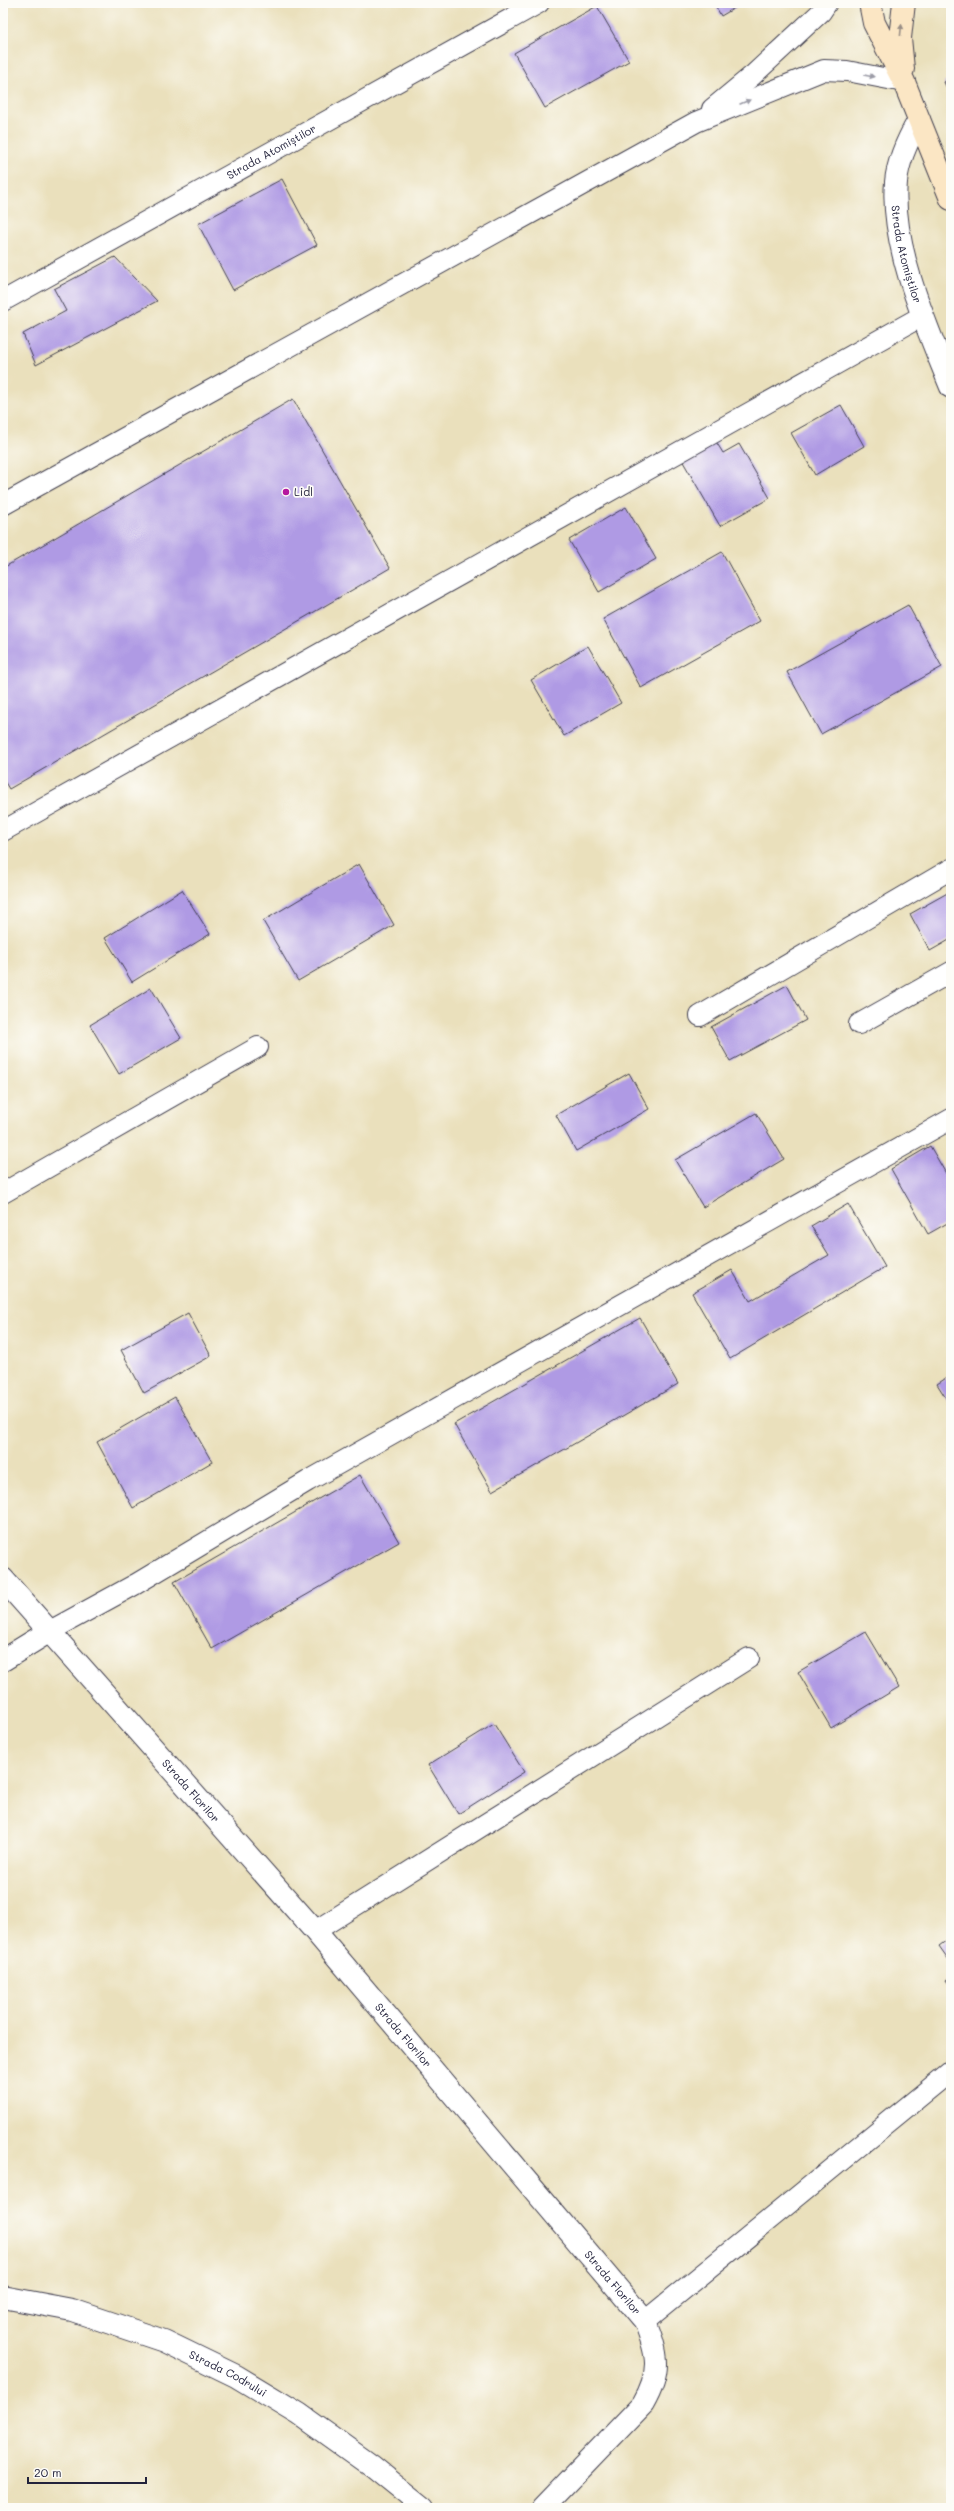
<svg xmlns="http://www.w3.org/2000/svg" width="954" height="2511" viewBox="0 0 954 2511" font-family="Mali,sans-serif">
<rect width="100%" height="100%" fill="#fdfcf7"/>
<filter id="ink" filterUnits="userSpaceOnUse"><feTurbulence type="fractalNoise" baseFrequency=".025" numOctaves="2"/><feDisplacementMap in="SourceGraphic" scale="8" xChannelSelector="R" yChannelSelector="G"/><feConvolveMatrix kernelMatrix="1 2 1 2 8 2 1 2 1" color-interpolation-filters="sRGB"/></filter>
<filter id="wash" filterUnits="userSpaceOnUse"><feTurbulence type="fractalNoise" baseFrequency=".012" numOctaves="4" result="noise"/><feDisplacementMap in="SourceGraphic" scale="16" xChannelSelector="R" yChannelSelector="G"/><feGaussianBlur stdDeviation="0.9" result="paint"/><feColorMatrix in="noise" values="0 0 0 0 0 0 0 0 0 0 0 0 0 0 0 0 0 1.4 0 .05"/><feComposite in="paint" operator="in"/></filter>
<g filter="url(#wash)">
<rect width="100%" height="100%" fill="#eae0bc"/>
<g id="blocks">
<g fill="#af9ae4">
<polygon points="714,3 743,3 721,16"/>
<polygon points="597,6 629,61 545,108 514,53"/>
<polygon points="951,79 951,97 944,82"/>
<polygon points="282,179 317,245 233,290 198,224"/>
<polygon points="115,257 157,301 36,365 23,334 66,311 54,289"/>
<polygon points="293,399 390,568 9,789 3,779 3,568"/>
<polygon points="841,405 864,446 815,475 791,433"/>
<polygon points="715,440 723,453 739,444 770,498 720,526 682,460"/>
<polygon points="626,507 656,559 599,592 569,540"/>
<polygon points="722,552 760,621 641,688 603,619"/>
<polygon points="908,605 942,667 821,734 787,672"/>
<polygon points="588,646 621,703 564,736 531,680"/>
<polygon points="359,864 394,925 298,981 263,921"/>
<polygon points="182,890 210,934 132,982 105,938"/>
<polygon points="951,891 951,939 930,951 910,914"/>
<polygon points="787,985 806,1020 730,1061 711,1027"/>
<polygon points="151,988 181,1038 119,1074 90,1025"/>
<polygon points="629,1073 649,1109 576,1151 556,1115"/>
<polygon points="756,1113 784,1159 703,1207 675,1160"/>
<polygon points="930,1146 948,1177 951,1175 951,1221 928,1234 891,1169"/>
<polygon points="848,1204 885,1267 730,1359 692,1293 732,1270 750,1301 829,1255 811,1226"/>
<polygon points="188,1313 211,1356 144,1393 121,1350"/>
<polygon points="640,1318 678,1384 492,1491 454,1424"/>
<polygon points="951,1375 951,1406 937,1384"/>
<polygon points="175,1397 212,1462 133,1508 97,1442"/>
<polygon points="360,1475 399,1542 212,1649 174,1582"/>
<polygon points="866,1632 899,1687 831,1728 798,1672"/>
<polygon points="494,1724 524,1772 458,1814 428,1765"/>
<polygon points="951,1937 951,1963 939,1946"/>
<polygon points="951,1976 951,1987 946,1980"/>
</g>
</g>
</g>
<g filter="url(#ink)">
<use href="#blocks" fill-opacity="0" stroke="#403e4e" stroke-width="1"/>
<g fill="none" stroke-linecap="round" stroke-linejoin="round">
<defs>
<g id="service">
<polyline points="712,109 753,75 821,12 827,3"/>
<path id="s1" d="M3 301 539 3"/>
<polyline points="3,505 696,122 824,70 847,71 904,82"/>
<polyline points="3,831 922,316"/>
<polyline points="700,1016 951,869"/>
<polyline points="859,1024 951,972"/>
<polyline points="3,1193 258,1047"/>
<polyline points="50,1631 136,1584 308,1481 951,1119"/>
<polyline points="315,1931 749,1658"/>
<polyline points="645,2321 951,2071"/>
</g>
<g id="minor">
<path id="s2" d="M919 120C908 139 898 160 896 182 890 245 928 330 951 387"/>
<path id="s3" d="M3 1579 315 1931 645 2321C658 2355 662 2371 643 2404L543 2508"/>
<polyline points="3,1660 50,1631"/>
<path id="s4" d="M3 2297 72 2310 164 2341 236 2376 299 2414 373 2467 424 2508"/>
</g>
<g id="secondary">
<polyline points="870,3 874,23 904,82 951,199"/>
<polyline points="903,69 900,38 904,3"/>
</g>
</defs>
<use href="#service" stroke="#403e4e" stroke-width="22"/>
<use href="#minor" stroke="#403e4e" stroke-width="24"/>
<use href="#secondary" stroke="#403e4e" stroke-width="24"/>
<use href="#service" stroke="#fff" stroke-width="20"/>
<use href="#minor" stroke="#fff" stroke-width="22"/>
<use href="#secondary" stroke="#fbe6c4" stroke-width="22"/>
</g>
<defs><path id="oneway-solid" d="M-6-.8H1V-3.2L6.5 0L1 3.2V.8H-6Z"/></defs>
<use fill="#998e86" href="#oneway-solid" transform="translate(901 30) rotate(-84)"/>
<g fill="#9c9ca7">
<use href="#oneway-solid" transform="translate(869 76) rotate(11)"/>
<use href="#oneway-solid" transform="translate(745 102) rotate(-23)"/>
</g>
</g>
<circle fill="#b5179e" stroke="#fdfcf7" stroke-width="1.5" cx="286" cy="492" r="4"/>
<g text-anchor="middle" stroke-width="3.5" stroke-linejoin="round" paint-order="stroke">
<g font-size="11" fill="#22223b" stroke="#fdfcf7">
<text dy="4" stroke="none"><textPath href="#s1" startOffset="307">Strada Atomiștilor</textPath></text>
<text dy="4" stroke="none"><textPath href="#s2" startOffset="140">Strada Atomiștilor</textPath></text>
<text dy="4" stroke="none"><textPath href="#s3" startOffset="283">Strada Florilor</textPath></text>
<text dy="4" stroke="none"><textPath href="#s3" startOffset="607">Strada Florilor</textPath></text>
<text dy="4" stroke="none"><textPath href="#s3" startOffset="931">Strada Florilor</textPath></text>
<text dy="4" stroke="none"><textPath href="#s4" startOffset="239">Strada Codrului</textPath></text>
</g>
<g font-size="11" fill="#22223b" stroke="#fdfcf7" text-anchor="start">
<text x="294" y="496">Lidl</text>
</g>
</g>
<rect width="954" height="2511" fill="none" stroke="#fdfcf7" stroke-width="16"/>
<path d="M28 2477v6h118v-6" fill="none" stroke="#22223b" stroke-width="2"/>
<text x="34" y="2477" font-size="12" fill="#22223b" stroke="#fdfcf7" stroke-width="3" paint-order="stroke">20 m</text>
</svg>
